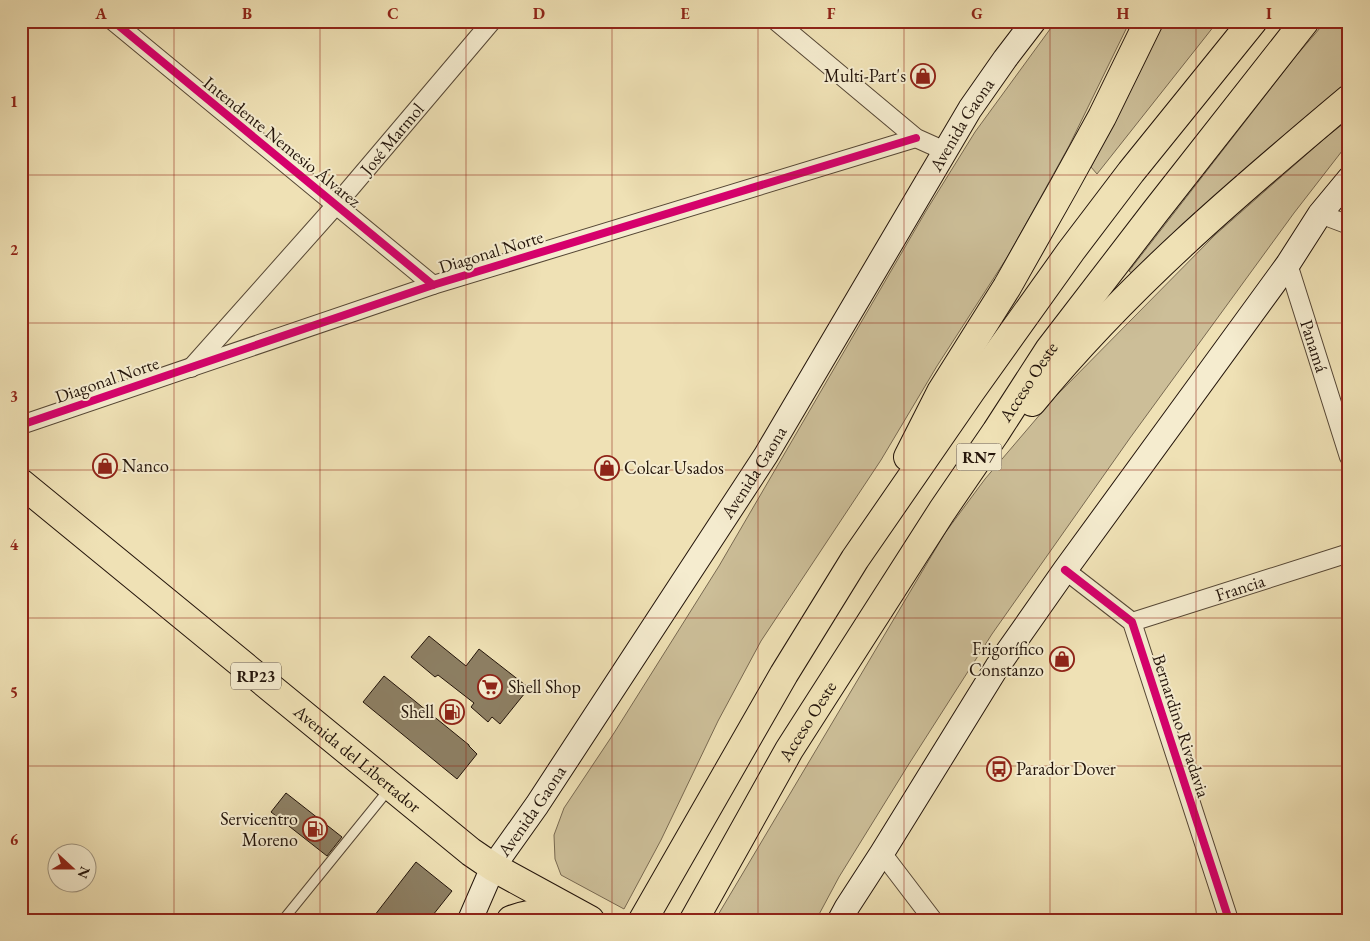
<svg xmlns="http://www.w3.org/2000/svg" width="1370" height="941" viewBox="0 0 1370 941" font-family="'EB Garamond',serif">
<rect width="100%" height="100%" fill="#efe1b5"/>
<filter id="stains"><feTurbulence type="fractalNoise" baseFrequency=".004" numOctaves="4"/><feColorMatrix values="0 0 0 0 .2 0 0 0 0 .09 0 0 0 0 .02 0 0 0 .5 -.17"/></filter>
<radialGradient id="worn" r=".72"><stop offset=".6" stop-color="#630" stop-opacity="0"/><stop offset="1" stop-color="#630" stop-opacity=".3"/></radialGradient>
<g fill="#ccbe98" stroke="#786951">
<polygon points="1056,21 1130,21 1069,146 1008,256 937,366 881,460 761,641 718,721 661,840 624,909 561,875 555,859 554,835 564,808 614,733 719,566 926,211 975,132"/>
<polygon points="1161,21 1218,21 1097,174 1091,167 1133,83"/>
<polygon points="1326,21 1349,21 1349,84 1200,209 1133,274 1129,271 1296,56"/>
<polygon points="1349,119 1349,142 1294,213 1130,438 992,634 907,767 839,877 816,920 715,920 945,533 985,479 1054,398 1215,235 1324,139"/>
</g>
<g fill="#8d7f63" stroke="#23140a">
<polygon points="429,636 466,666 479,649 529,688 500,724 492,717 488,722 471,707 474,703 438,675 435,677 411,657"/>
<polygon points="384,676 469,745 469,746 477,754 457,779 363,702"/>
<polygon points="286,793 342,837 327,856 271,812"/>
<polygon points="416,862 452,891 429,920 371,920"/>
</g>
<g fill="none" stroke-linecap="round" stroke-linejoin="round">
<defs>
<polyline id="service" points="283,920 390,788"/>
<g id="minor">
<polyline points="113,21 433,285"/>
<polyline points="776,21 916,138 945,151"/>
<polyline points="1320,214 1349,225"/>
<polyline points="1288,264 1349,457"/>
<polyline points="191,368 336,205 492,21"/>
<polyline points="21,425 433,285 916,138"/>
<polyline points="1065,570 1132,622 1229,920"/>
<polyline points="1132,622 1349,553"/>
<polyline points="882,853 933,920"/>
</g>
<g id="secondary">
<path id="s1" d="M470 920 493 867 537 805 766 455 970 109 1005 59 1034 21"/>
<polyline points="840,920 847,907 882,853 997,667 1065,570 1288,264 1320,214 1349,179"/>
</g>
<g id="primary">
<path id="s2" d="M21 483 471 852 493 867 590 920"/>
<path d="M511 920C531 912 553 911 574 915"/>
</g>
<g id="motorway">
<path d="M1032 402C1125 288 1237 193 1349 99"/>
<polyline points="908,457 941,392 1007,287 1064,186 1102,117 1149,21"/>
<polyline points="643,920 784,674 855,559 971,391 1071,251 1131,172 1253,21"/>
<path id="s3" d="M694 920 789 750 942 511 996 432 1049 350 1155 212 1305 21"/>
</g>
</defs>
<use href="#service" stroke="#564735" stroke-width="11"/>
<use href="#minor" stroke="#564735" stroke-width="20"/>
<use href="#secondary" stroke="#23140a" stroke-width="26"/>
<use href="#primary" stroke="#23140a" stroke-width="30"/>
<use href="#motorway" stroke="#23140a" stroke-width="30"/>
<use href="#service" stroke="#f5eccf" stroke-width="9"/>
<use href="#minor" stroke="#f5eccf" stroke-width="18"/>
<use href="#secondary" stroke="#f5eccf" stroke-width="24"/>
<use href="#primary" stroke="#efe1b5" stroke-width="28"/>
<use href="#motorway" stroke="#efe1b5" stroke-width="28"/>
<defs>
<g id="cycleway">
<polyline points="113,21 433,285"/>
<polyline points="21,425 433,285 916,138"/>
<polyline points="1065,570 1132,622 1229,920"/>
</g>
</defs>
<use href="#cycleway" stroke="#f5eccf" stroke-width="11"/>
<use href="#cycleway" stroke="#d6006c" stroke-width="8"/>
</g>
<path fill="none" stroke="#8f2418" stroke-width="1" stroke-opacity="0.55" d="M174 21V920M320 21V920M466 21V920M612 21V920M758 21V920M904 21V920M1050 21V920M1196 21V920M21 175H1349M21 323H1349M21 470H1349M21 618H1349M21 766H1349"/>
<defs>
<symbol id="shop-ring" viewBox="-11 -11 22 22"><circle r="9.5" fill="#f5eccf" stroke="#8f2418" stroke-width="1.5"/><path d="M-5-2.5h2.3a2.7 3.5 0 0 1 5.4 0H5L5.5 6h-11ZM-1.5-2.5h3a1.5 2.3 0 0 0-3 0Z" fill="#8f2418"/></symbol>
<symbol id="supermarket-ring" viewBox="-11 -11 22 22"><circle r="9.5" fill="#f5eccf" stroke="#8f2418" stroke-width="1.5"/><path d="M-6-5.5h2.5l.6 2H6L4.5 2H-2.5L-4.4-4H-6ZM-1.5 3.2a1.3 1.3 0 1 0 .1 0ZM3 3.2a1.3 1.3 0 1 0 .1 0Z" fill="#8f2418"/></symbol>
<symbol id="fuel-ring" viewBox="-11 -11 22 22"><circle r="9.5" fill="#f5eccf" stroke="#8f2418" stroke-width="1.5"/><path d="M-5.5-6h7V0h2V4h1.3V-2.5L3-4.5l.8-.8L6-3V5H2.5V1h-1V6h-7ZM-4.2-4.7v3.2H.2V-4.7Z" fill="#8f2418"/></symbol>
<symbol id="bus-ring" viewBox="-11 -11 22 22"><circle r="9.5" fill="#f5eccf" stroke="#8f2418" stroke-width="1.5"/><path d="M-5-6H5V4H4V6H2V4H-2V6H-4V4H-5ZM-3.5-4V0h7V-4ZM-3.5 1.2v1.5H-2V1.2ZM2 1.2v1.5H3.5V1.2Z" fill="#8f2418"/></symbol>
</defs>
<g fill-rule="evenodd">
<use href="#shop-ring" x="909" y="62" width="28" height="28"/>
<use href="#shop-ring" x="91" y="452" width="28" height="28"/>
<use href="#shop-ring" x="593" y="454" width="28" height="28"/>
<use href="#shop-ring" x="1048" y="645" width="28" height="28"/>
<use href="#supermarket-ring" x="476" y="673" width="28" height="28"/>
<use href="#fuel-ring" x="438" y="698" width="28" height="28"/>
<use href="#bus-ring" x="985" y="755" width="28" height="28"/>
<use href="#fuel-ring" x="301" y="815" width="28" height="28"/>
</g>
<g text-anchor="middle" stroke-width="4" stroke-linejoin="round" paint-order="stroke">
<g fill="#f5eccf" stroke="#625545" stroke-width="1">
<rect x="956.5" y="443.5" width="45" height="27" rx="4"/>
<rect x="231" y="662.5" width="50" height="27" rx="4"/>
</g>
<g font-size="16" font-weight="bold" fill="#23140a">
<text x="979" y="463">RN7</text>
<text x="256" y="682">RP23</text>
</g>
<g font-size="18" fill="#23140a" stroke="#f5eccf" text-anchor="end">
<text x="906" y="82">Multi-Part's</text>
<text x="122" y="472" text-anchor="start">Nanco</text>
<text x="624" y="474" text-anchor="start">Colcar Usados</text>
<text x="1044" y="655">Frigorífico<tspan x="1044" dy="21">Constanzo</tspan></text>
<text x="508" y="693" text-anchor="start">Shell Shop</text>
<text x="434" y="718">Shell</text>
<text x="1016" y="775" text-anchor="start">Parador Dover</text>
<text x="298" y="825">Servicentro<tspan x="298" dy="21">Moreno</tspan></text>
</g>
<g font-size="18" fill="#23140a" stroke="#f5eccf">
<text dy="6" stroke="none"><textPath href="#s1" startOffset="936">Avenida Gaona</textPath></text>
<text transform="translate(392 139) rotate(-50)" y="6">José Marmol</text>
<text transform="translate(282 142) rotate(39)" y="6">Intendente Nemesio Álvarez</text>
<text transform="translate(491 252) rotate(-17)" y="6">Diagonal Norte</text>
<text transform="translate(1314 346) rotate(72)" y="6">Panamá</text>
<text transform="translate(107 380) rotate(-19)" y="6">Diagonal Norte</text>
<text dy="6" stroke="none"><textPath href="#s3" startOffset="634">Acceso Oeste</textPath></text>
<text dy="6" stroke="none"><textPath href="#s1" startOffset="531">Avenida Gaona</textPath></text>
<text transform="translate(1240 588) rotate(-18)" y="6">Francia</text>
<text dy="6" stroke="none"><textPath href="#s3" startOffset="229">Acceso Oeste</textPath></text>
<text transform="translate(1181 726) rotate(72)" y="6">Bernardino Rivadavia</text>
<text dy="6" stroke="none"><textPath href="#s2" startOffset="435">Avenida del Libertador</textPath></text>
<text dy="6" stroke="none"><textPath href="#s1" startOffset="126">Avenida Gaona</textPath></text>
</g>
</g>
<rect width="1370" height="941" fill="none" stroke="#efe1b5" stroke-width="55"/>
<g transform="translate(72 868) rotate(111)"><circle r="24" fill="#f5eccf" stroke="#a19680"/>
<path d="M0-4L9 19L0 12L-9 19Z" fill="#8f2418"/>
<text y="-8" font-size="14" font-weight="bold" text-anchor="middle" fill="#23140a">N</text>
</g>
<rect x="28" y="28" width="1314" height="886" fill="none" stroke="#8f2418" stroke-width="2"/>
<g font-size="16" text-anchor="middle" font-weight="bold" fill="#8f2418">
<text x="101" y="19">A</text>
<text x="247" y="19">B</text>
<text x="393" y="19">C</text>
<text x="539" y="19">D</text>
<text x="685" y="19">E</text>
<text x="831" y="19">F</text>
<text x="977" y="19">G</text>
<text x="1123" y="19">H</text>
<text x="1269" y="19">I</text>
<text x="14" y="107">1</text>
<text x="14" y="255">2</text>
<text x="14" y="402">3</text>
<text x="14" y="550">4</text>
<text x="14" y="698">5</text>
<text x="14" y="845">6</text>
</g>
<rect width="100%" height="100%" filter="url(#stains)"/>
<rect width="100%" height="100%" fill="url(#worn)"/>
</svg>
